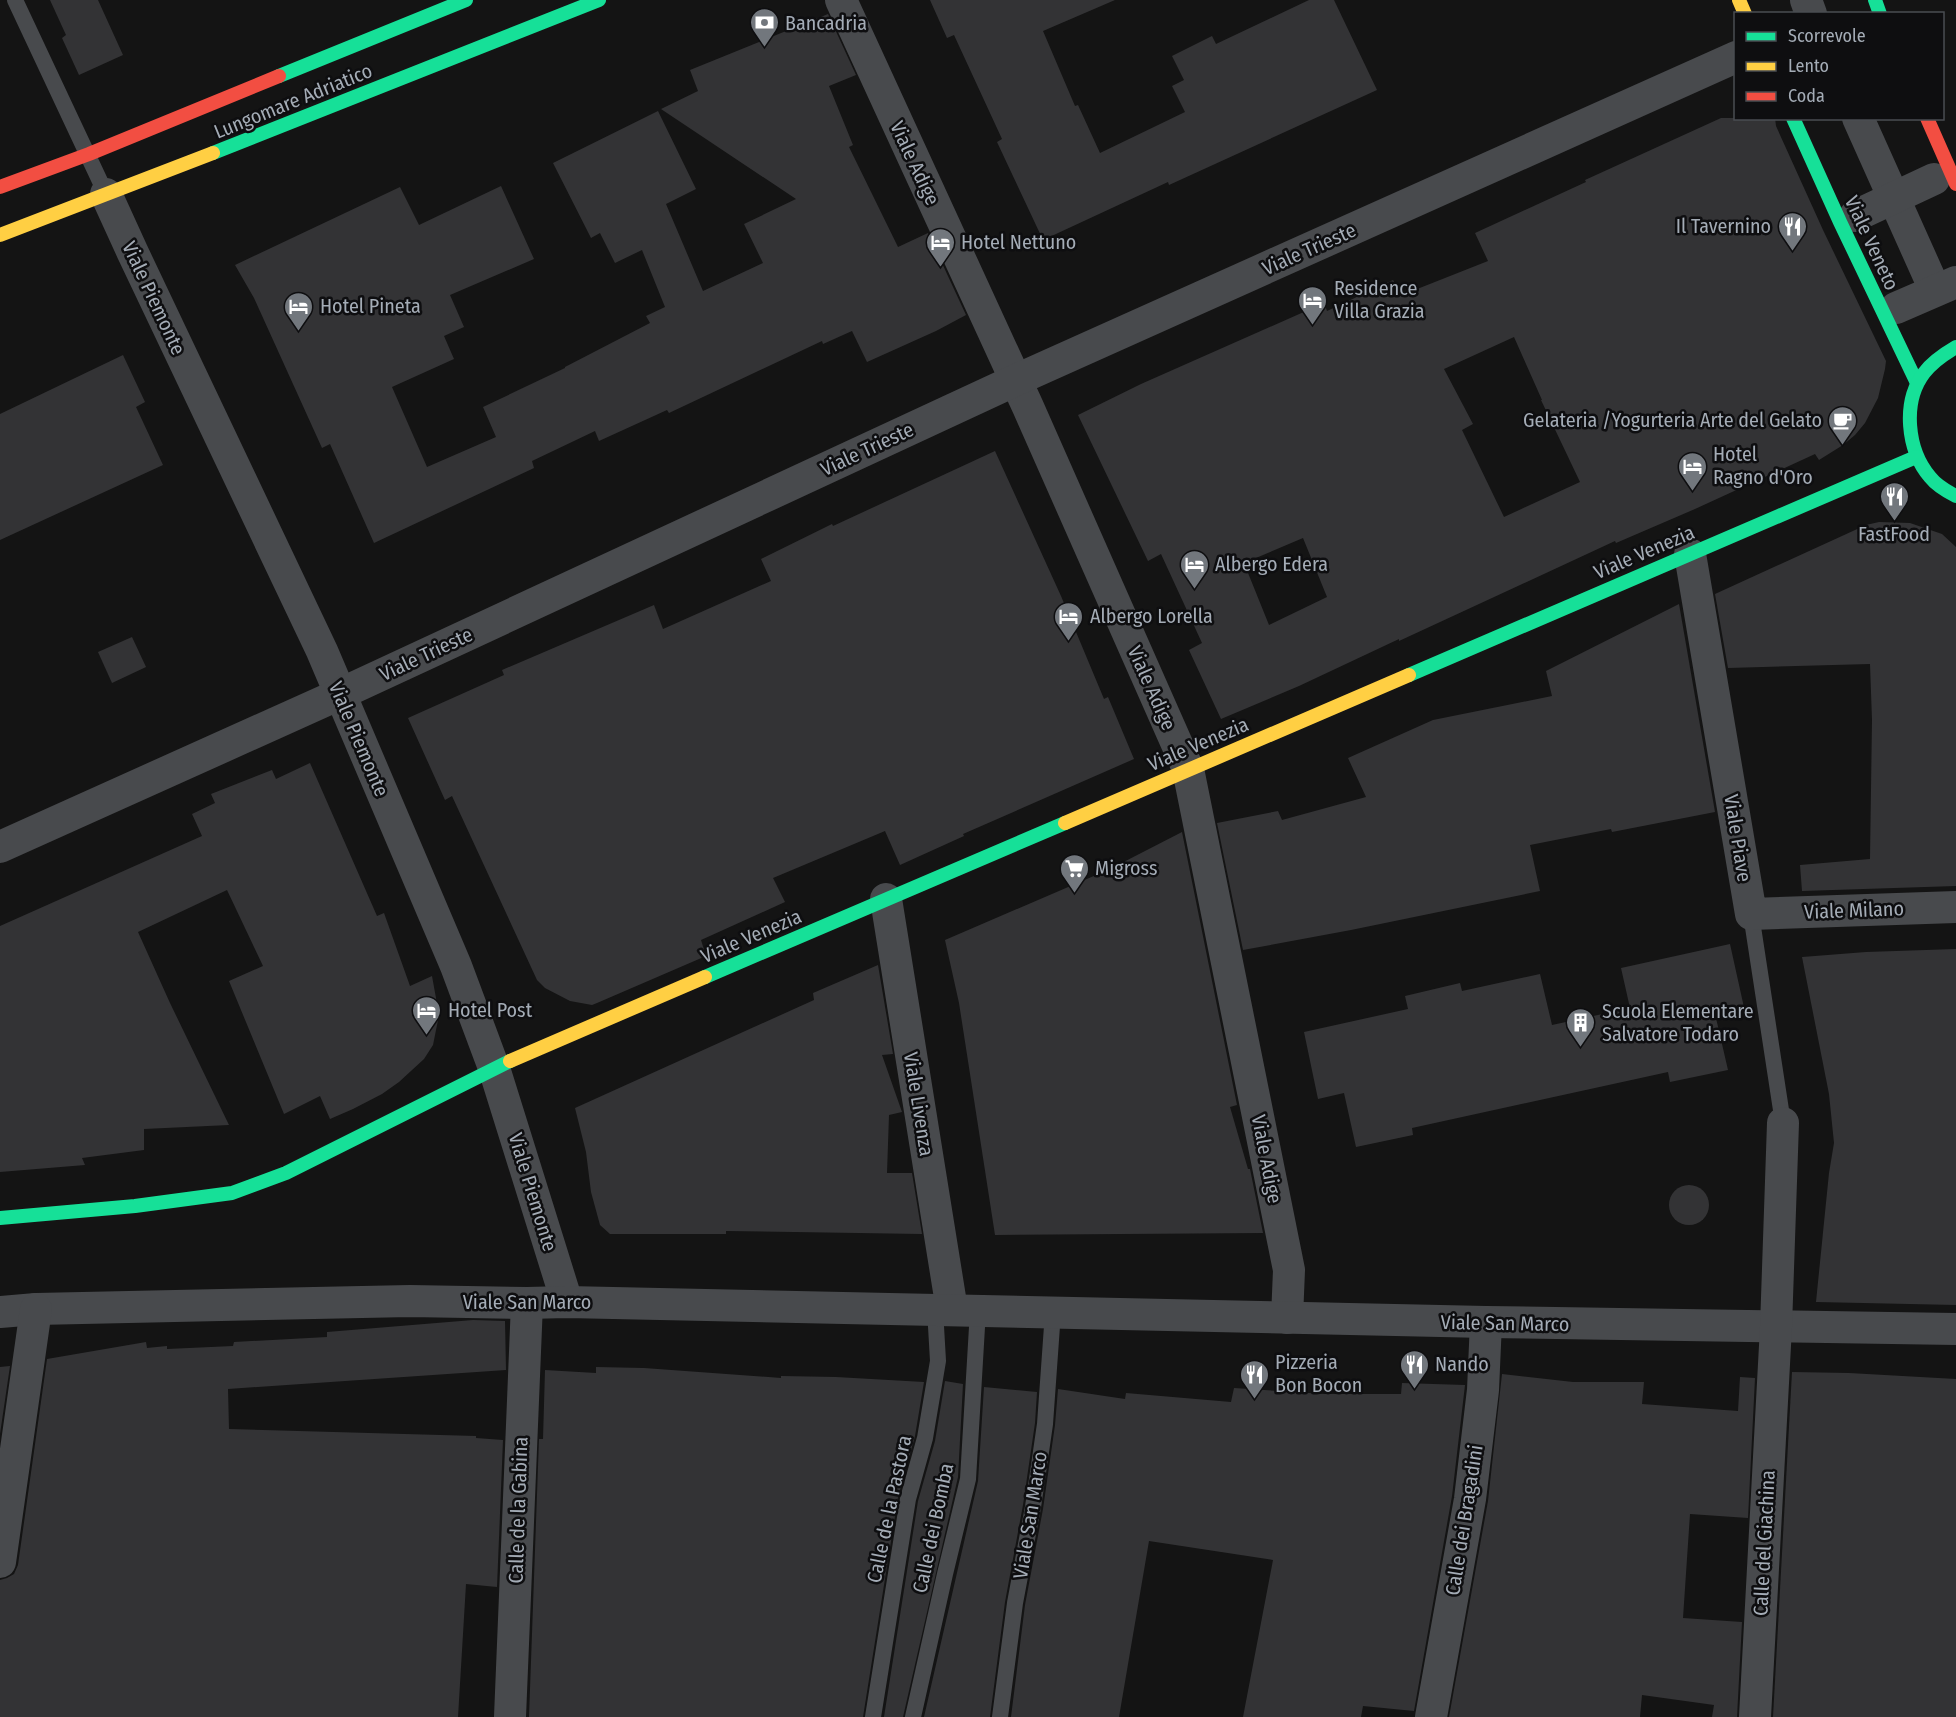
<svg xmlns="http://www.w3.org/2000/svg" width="1956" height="1717" viewBox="0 0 1956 1717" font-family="'Fira Sans Condensed',sans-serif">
<rect width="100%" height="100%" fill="#141414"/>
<g fill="#333335" fill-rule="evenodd">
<polygon points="50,0 98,0 123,55 79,75 62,38 66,35"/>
<polygon points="930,0 1115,0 1043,31 1075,106 1078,105 1100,153 1185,112 1172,86 1184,80 1172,56 1212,36 1216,44 1309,0 1334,0 1377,90 1169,185 1168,182 1043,240 997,142 1002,139 954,35 947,38"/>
<polygon points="828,14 856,75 829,86 853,145 849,147 898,247 928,233 966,315 936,331 867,362 852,331 823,344 822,341 669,413 667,410 599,441 595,431 532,461 534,468 374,543 330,444 322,448 254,298 235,265 400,187 419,225 501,186 534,259 450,295 464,327 444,336 454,359 392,387 427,467 496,437 483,407 565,368 565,367 650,323 646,316 665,307 642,250 615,263 600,233 591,238 553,163 658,111 696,189 666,204 703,291 763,263 744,224 796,199 661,109 698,91 690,70"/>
<path d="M1721 118H1775L1776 126 1823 230 1886 361 1885 369 1878 398 1865 423 1855 435 1843 445 1819 460 1815 454 1695 509 1616 543 1615 541 1399 641V639L1299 686 1221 719 1189 650 1202 643 1161 554 1148 561 1078 415 1141 384 1324 303 1327 311 1393 280 1402 295 1488 261 1475 233 1586 182 1585 180ZM1514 337 1542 400H1541L1580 482 1504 517 1462 430 1473 424 1444 369ZM1303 538 1327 597 1269 625 1244 563Z"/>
<polygon points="123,355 145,402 136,407 163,465 0,540 0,414"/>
<polygon points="995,451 1061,596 1104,699 1108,697 1134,759 963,834 964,836 900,865 885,831 773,878 785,902 701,940 706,956 597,1003 592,1005 570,1001 545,988 537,980 452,796 445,800 408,718 504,675 502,670 654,605 663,629 771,581 761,559 832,524 833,526"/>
<polygon points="1879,522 1910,523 1942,534 1956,547 1956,886 1802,891 1800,865 1870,859 1872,720 1870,664 1728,668 1715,594 1866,525"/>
<polygon points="1679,604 1715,812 1612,832 1611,829 1530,845 1540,891 1351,930 1243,950 1217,823 1278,811 1282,820 1366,797 1348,758 1433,720 1552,696 1546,671"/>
<polygon points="132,637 146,667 112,683 98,652"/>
<polygon points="310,763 377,916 384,913 410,986 432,976 438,1009 438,1020 433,1045 424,1059 399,1082 382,1094 353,1109 330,1119 320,1096 284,1114 229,981 263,966 227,890 138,932 170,1003 229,1125 144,1129 144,1150 82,1158 85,1165 0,1172 0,926 202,836 192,814 215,803 211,794 272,770 276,779"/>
<polygon points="1182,832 1237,1105 1230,1107 1248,1169 1250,1169 1263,1233 995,1235 959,1003 945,940 1110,869"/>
<polygon points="1730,944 1745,1012 1716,1018 1728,1070 1670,1082 1668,1072 1412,1128 1413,1135 1356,1147 1344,1093 1318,1099 1304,1032 1408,1009 1405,996 1460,983 1462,991 1540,974 1552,1025 1630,1008 1621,968"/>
<polygon points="1956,949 1956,1305 1816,1302 1829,1173 1834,1143 1829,1094 1802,957 1866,952"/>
<polygon points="878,965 893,1054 882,1055 902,1112 889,1115 887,1173 912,1173 922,1234 726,1231 726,1234 610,1234 600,1225 591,1192 586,1152 575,1108 814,1000 813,993"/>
<circle cx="1689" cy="1205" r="20"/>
<polygon points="473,1320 505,1321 506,1370 228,1389 229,1429 476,1436 476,1438 503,1440 497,1587 466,1584 458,1717 0,1717 0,1580 7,1578 14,1574 18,1565 47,1359 146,1342 147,1348 167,1346 167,1349 233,1346 234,1342 327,1337 327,1332"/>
<polygon points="10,1366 0,1434 0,1367"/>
<polygon points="596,1367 644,1368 781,1378 781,1376 836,1377 924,1382 915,1436 898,1497 863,1717 529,1717 539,1439 543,1439 545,1370 596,1373"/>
<polygon points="1792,1372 1849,1373 1956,1379 1956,1717 1773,1717"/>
<polygon points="1502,1374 1573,1382 1644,1382 1642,1404 1738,1411 1740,1377 1755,1378 1748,1518 1690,1514 1683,1618 1742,1622 1737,1717 1712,1717 1714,1705 1642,1695 1640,1717 1449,1717 1488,1501"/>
<polygon points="945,1381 963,1384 958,1477 903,1717 884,1717 918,1501 935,1441"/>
<polygon points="1402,1383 1465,1385 1452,1496 1414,1711 1363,1706 1361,1717 1243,1717 1273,1560 1149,1541 1119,1717 1011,1717 1025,1605 1043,1509 1055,1425 1058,1389 1125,1399 1126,1393 1231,1402 1234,1388 1324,1394 1401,1394"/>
<polygon points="984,1387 1037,1392 1035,1423 1023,1505 1005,1602 990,1717 924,1717 978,1481"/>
</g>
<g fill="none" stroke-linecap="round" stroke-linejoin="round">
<g stroke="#484a4d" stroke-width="16">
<polyline points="15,0 106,194"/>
<polyline points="1751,914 1783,1123"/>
<polyline points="873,1717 908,1499 925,1438 938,1361 935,1309"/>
<polyline points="913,1717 945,1574 968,1479 978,1310"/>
<polyline points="1000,1717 1015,1603 1033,1507 1045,1424 1053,1312"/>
</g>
<g stroke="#484a4d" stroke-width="32">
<polyline points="841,0 1028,407 1188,769 1289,1270 1287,1318"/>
<polyline points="1806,0 1811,14"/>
<polyline points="1858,118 1935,290"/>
<polyline points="106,194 132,251 322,651 456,966 494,1068 567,1302"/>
<polyline points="1855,216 1934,179"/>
<polyline points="1896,308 1956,282"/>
<polyline points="1690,554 1751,914 1956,907"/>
<polyline points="0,847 340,694 1016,380 1736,57"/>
<polyline points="886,899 952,1310"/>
<polyline points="0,1312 36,1309 410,1301 527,1303 567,1302 1486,1322 1956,1329"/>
<polyline points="0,1562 36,1309"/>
<polyline points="510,1717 527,1303"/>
<polyline points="1431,1717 1470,1499 1483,1390 1486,1322"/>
<polyline points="1755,1717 1776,1327 1783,1123"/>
</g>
<g stroke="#16e098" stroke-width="14">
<polyline points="1875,0 1880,14"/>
<polyline points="279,76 466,0"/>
<polyline points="1793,118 1840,222 1917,383"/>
<polyline points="213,153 599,0"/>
<path d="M1956 347C1944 354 1932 362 1924 373 1902 402 1907 450 1930 477 1937 486 1946 491 1956 496"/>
<polyline points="1409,675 1916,457"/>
<polyline points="705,977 1065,823"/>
<polyline points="0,1218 135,1206 232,1193 286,1173 510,1061"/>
</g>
<g stroke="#ffcf43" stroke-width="14">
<polyline points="1739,0 1745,14"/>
<polyline points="0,235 213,153"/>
<polyline points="1065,823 1409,675"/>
<polyline points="510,1061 705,977"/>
</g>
<g stroke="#f24e42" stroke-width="14">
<polyline points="1927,118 1956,184"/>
<polyline points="0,187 89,154 279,76"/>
</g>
</g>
<defs>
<symbol id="bank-pin" viewBox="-11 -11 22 30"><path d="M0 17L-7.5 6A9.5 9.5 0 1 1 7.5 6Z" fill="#72777d" stroke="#0e0e10"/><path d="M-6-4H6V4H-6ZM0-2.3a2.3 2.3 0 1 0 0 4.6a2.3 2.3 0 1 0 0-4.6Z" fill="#fff"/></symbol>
<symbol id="restaurant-pin" viewBox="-11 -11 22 30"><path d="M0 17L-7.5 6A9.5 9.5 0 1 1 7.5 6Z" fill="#72777d" stroke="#0e0e10"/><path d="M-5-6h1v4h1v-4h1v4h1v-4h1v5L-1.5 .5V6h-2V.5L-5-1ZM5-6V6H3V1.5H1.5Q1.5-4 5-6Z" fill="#fff"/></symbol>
<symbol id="hotel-pin" viewBox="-11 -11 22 30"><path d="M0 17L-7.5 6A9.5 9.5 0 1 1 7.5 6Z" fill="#72777d" stroke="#0e0e10"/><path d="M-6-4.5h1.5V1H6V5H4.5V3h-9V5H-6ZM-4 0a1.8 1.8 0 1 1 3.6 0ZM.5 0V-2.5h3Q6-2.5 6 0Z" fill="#fff"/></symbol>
<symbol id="cafe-pin" viewBox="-11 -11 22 30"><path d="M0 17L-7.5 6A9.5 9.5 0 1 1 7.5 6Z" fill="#72777d" stroke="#0e0e10"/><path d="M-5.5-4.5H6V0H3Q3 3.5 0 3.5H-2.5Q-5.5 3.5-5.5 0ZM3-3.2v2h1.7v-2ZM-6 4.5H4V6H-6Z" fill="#fff"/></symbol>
<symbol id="supermarket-pin" viewBox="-11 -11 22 30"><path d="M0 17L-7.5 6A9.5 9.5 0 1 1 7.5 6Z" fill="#72777d" stroke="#0e0e10"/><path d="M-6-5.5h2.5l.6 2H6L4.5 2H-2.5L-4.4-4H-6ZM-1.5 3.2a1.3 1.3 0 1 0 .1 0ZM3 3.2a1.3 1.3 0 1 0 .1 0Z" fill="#fff"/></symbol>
<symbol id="building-pin" viewBox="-11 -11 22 30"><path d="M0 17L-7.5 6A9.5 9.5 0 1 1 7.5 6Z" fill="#72777d" stroke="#0e0e10"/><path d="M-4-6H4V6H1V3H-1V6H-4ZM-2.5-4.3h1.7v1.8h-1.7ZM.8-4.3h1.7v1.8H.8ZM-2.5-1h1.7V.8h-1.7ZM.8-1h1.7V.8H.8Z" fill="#fff"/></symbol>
</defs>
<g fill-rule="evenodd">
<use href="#bank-pin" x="748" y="6" width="33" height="45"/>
<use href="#restaurant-pin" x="1776" y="210" width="33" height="45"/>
<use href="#hotel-pin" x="924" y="226" width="33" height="45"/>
<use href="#hotel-pin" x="1296" y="284" width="33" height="45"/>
<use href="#hotel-pin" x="282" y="290" width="33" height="45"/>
<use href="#cafe-pin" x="1826" y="404" width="33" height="45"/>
<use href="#hotel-pin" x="1676" y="450" width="33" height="45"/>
<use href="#restaurant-pin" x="1878" y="480" width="33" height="45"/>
<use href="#hotel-pin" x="1178" y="548" width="33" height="45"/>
<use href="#hotel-pin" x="1052" y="600" width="33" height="45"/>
<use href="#supermarket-pin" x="1058" y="852" width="33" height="45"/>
<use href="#hotel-pin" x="410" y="994" width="33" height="45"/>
<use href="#building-pin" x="1564" y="1006" width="33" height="45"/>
<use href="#restaurant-pin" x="1398" y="1348" width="33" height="45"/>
<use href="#restaurant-pin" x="1238" y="1358" width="33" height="45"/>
</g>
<g text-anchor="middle" stroke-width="5" stroke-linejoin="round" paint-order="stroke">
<g font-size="20" fill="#a4acb6" stroke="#0e0e10" text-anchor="start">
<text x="785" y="30">Bancadria</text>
<text x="1771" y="233" text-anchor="end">Il Tavernino</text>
<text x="961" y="249">Hotel Nettuno</text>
<text x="1334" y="295">Residence<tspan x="1334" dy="23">Villa Grazia</tspan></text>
<text x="320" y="313">Hotel Pineta</text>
<text x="1822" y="427" text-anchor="end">Gelateria /Yogurteria Arte del Gelato</text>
<text x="1713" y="461">Hotel<tspan x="1713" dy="23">Ragno d'Oro</tspan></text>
<text x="1894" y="541" text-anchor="middle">FastFood</text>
<text x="1215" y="571">Albergo Edera</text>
<text x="1090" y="623">Albergo Lorella</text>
<text x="1095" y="875">Migross</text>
<text x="448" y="1017">Hotel Post</text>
<text x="1602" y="1018">Scuola Elementare<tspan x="1602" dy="23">Salvatore Todaro</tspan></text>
<text x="1275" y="1369">Pizzeria<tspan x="1275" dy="23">Bon Bocon</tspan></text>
<text x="1435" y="1371">Nando</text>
</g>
<g font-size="20" fill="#a4acb6" stroke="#0e0e10">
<text transform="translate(293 101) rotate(-22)" y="7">Lungomare Adriatico</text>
<text transform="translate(915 163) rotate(65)" y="7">Viale Adige</text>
<text transform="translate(1872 243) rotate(65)" y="7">Viale Veneto</text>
<text transform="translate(1309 249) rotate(-24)" y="7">Viale Trieste</text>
<text transform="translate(154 298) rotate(65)" y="7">Viale Piemonte</text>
<text transform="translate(867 449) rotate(-25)" y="7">Viale Trieste</text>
<text transform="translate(1644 552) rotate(-23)" y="7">Viale Venezia</text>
<text transform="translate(426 654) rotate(-25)" y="7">Viale Trieste</text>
<text transform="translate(1152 688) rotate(66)" y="7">Viale Adige</text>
<text transform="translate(359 739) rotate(67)" y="7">Viale Piemonte</text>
<text transform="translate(1198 744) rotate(-23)" y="7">Viale Venezia</text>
<text transform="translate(1738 838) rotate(81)" y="7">Viale Piave</text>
<text transform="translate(1854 910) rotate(-2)" y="7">Viale Milano</text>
<text transform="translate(751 936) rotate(-23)" y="7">Viale Venezia</text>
<text transform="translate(919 1104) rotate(81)" y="7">Viale Livenza</text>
<text transform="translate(1267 1159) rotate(79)" y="7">Viale Adige</text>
<text transform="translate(533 1192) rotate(73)" y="7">Viale Piemonte</text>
<text x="527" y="1309">Viale San Marco</text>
<text transform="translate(1505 1323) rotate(1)" y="7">Viale San Marco</text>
<text transform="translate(889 1509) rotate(-78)" y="7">Calle de la Pastora</text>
<text transform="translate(518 1510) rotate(-88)" y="7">Calle de la Gabina</text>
<text transform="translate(1030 1515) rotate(-81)" y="7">Viale San Marco</text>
<text transform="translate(1464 1520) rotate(-81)" y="7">Calle dei Bragadini</text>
<text transform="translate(933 1528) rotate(-78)" y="7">Calle dei Bomba</text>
<text transform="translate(1764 1543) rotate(-87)" y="7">Calle del Giachina</text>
</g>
</g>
<rect x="1734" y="12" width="210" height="108" fill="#0e0e10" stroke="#4a4d52" stroke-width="1.5"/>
<rect x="1746" y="32" width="30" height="9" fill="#16e098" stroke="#4a4d52" stroke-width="1.5"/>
<text x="1788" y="42" font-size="18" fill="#a4acb6">Scorrevole</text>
<rect x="1746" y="62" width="30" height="9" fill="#ffcf43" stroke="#4a4d52" stroke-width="1.5"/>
<text x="1788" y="72" font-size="18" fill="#a4acb6">Lento</text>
<rect x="1746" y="92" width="30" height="9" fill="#f24e42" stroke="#4a4d52" stroke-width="1.5"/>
<text x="1788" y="102" font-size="18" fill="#a4acb6">Coda</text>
</svg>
